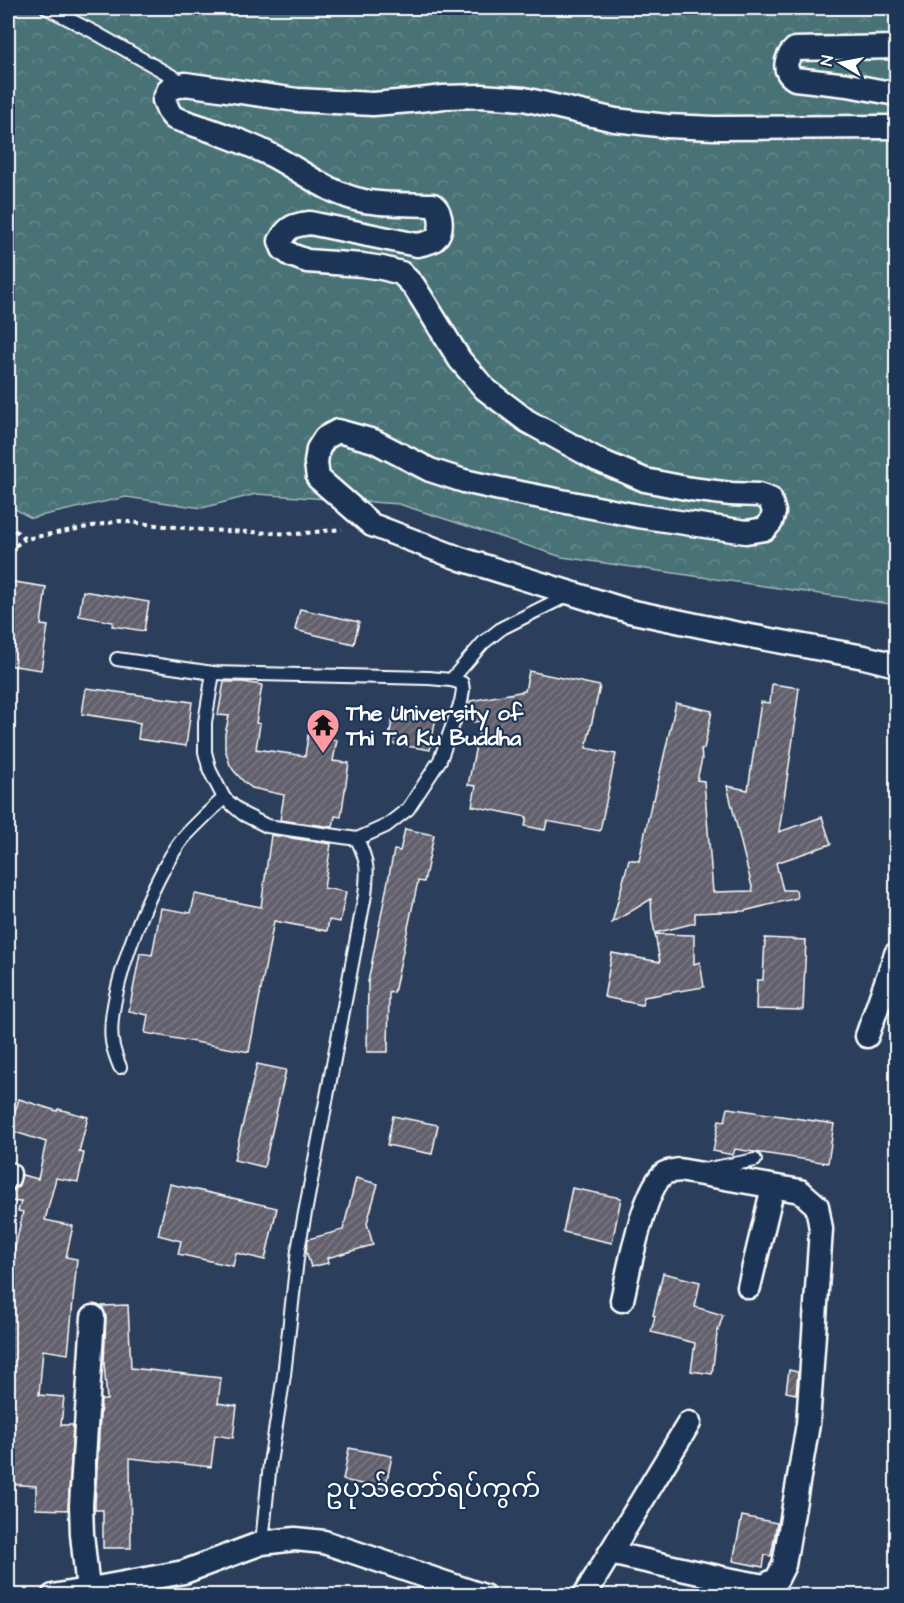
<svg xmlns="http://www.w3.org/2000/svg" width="904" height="1603" viewBox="0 0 904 1603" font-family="'Architects Daughter','Noto Sans Myanmar',sans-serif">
<defs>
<pattern id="forest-crowns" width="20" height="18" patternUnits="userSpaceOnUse" patternTransform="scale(1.5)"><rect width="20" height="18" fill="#497277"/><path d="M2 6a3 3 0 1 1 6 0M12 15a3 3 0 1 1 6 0" fill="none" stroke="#64878b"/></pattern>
<pattern id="building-hatch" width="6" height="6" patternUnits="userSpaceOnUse" patternTransform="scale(1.5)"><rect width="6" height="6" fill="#63616d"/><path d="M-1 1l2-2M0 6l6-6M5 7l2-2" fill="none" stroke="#7a7983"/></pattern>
</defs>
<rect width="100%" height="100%" fill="#2b3e5b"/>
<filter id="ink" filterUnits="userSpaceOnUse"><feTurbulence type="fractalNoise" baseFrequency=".0167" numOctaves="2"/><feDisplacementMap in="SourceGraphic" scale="12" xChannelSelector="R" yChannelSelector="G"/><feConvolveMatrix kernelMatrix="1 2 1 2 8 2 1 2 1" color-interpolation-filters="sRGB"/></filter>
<g filter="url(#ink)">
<polygon fill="url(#forest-crowns)" stroke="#a4b8bb" stroke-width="1.5" points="8,8 896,8 896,605 562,557 399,504 256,494 202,508 126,497 31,518 8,505"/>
<g fill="url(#building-hatch)" stroke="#fff" stroke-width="1.5">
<polygon points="8,581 46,587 41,625 48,626 41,670 8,665 15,615 8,614"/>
<polygon points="83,591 149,602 144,631 112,626 113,622 79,616"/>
<polygon points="300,609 359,622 354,644 295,630"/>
<polygon points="529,671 600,686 586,748 616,754 600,831 547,821 545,830 525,826 527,817 472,806 476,786 468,785 481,721 473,722 470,701 525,691"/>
<polygon points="224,682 243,682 262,685 256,723 260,724 256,749 305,756 308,735 337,740 333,761 349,763 341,817 335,816 333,827 280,820 284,795 252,788 244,782 234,771 230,765 225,749 225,734 229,716 218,715"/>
<polygon points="772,684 799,688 795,719 796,719 779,832 822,817 831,844 776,863 783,890 796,890 797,898 744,911 695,913 695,923 655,933 652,919 651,899 612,923 629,859 639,861 652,800 654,800 658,782 676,703 712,711 704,749 701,749 702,759 697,780 704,781 713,892 753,891 727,786 748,790 761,702 770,703"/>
<polygon points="86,688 192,702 186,746 138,739 140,723 82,714"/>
<polygon points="394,710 436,717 430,750 388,743"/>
<polygon points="405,829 434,835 424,882 418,881 394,993 389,992 388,1052 367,1052 368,982 394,850 400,851"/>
<polygon points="271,835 331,844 324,888 346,892 340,922 329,920 327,931 274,921 249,1052 145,1033 148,1015 129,1011 140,953 152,955 161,908 191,913 195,894 261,907"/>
<polygon points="655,934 694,935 694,964 700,962 704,987 644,997 642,1005 604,997 612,953 660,962"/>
<polygon points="765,938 806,940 803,1010 756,1009 757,980 763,980"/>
<polygon points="257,1064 286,1070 264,1167 234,1160"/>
<polygon points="19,1099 57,1111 58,1109 88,1117 79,1152 84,1153 78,1182 56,1178 45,1220 73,1226 66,1257 77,1259 68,1354 43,1350 39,1395 64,1397 61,1425 73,1425 68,1510 36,1509 36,1486 8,1484 8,1408 10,1391 8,1391 8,1250 14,1252 23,1212 18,1211 21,1202 8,1201 8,1191 12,1191 18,1187 22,1175 38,1179 46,1142 9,1130"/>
<polygon points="728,1108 834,1124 828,1163 735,1149 733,1155 713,1151 719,1120 725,1121"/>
<polygon points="393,1116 438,1125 432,1154 387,1145"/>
<polygon points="356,1178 378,1184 367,1223 373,1245 327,1258 328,1263 311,1267 306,1251 308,1239 343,1230"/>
<polygon points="170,1184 277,1208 265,1260 236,1253 233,1266 178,1254 181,1241 158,1235"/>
<polygon points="572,1188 621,1198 612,1243 563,1232"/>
<polygon points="663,1273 700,1282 695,1307 723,1315 717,1334 712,1374 691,1371 695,1343 651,1332 655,1316 653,1315"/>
<polygon points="128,1305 131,1368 221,1378 218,1403 237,1406 233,1438 215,1435 211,1467 130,1458 131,1548 103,1548 103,1510 95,1510 95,1505 101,1400 107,1400 104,1363 106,1318 102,1306"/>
<polygon points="789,1370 798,1372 796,1394 786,1392"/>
<polygon points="349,1448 392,1456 385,1489 343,1480"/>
<polygon points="742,1516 777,1523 771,1556 765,1555 763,1567 733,1561"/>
</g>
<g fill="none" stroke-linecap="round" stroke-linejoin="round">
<defs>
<g id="lane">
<polyline points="47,8 94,32 184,83"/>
<polyline points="117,659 213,673 429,678 451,680 462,683 463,690 461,702 440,760 408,809 386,826 357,839"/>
<path d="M213 673 205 722V752L210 771 224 798 243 814 267 826 357 839C368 862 368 870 365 895L298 1250 284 1375 270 1463 262 1543"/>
<polyline points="451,680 483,643 502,628 570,594"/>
<path d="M120 1067C117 1059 113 1050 112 1041 105 995 154 872 185 836 197 823 211 810 224 798"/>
<polyline points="709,1169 755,1160"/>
</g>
<g id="street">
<path d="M896 47 795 49C785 58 782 71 795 79L848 85 896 94"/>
<path d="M896 127 714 128 667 126 615 120 524 99 481 96 444 97 410 101 373 104 297 100 185 84 169 89 164 100 169 112 174 118C207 129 242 140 273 156 303 172 330 194 364 201 387 205 409 204 433 205 443 213 444 234 432 241 428 243 422 244 417 245L310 223C294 225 288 226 280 241L283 249 291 255 307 261 362 265 382 268 401 273 414 286 460 360 485 389 527 421 598 460 645 480 691 489 731 494 758 495 770 499 774 512 771 522 765 529 746 532 638 516 500 489 464 481 430 470 374 441 338 431 325 438 318 449 316 463 318 478 372 525 461 559 629 611 734 633 864 657 896 665"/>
<polyline points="867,1036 896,954"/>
<polyline points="8,1178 9,1174"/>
<polyline points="749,1287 773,1187"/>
<path d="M610 1553 722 1578 764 1586 777 1579 784 1565 808 1424 821 1229 817 1206 800 1191 679 1170C675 1171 668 1171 665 1173 644 1186 628 1274 622 1300"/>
<polyline points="88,1590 82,1534 81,1505 93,1317"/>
<polyline points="53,1596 184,1572 262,1543 295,1539 324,1542 484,1596"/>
<polyline points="584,1596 689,1423"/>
</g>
</defs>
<use href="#lane" stroke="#fff" stroke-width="16"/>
<use href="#street" stroke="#fff" stroke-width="27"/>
<g stroke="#fff" stroke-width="4" stroke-dasharray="4.5 4.5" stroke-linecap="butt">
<polyline points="8,524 25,539 119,521 203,530 297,534 342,529"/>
<polyline points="8,551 25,539"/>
</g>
<use href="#lane" stroke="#1d3557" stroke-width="12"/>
<use href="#street" stroke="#1d3557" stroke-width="22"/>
</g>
</g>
<defs>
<symbol id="temple-pin" viewBox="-11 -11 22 30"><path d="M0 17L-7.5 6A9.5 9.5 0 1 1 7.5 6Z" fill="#ff9aa2" stroke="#1d3557"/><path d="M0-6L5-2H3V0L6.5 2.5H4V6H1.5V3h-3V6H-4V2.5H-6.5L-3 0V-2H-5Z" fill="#111"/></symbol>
</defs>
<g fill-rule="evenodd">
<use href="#temple-pin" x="304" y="706" width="38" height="52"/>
</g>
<g text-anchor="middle" stroke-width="4.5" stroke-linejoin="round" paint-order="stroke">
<g font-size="22" font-weight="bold" fill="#fff" stroke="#1d3557" text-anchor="start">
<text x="346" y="720">The University of<tspan x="346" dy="25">Thi Ta Ku Buddha</tspan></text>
</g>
<g font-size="26" fill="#fff" stroke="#1d3557">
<text x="433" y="1497">ဥပုသ်တော်ရပ်ကွက်</text>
</g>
</g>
<rect width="904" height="1603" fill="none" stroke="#1d3557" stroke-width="30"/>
<rect x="15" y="15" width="874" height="1573" fill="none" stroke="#fff" stroke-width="2" filter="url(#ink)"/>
<g transform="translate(841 63) rotate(280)" stroke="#1d3557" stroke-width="4.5" paint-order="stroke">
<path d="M0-4.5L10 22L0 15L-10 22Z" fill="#ffffff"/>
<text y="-9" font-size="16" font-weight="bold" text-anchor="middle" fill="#ffffff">N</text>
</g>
</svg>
